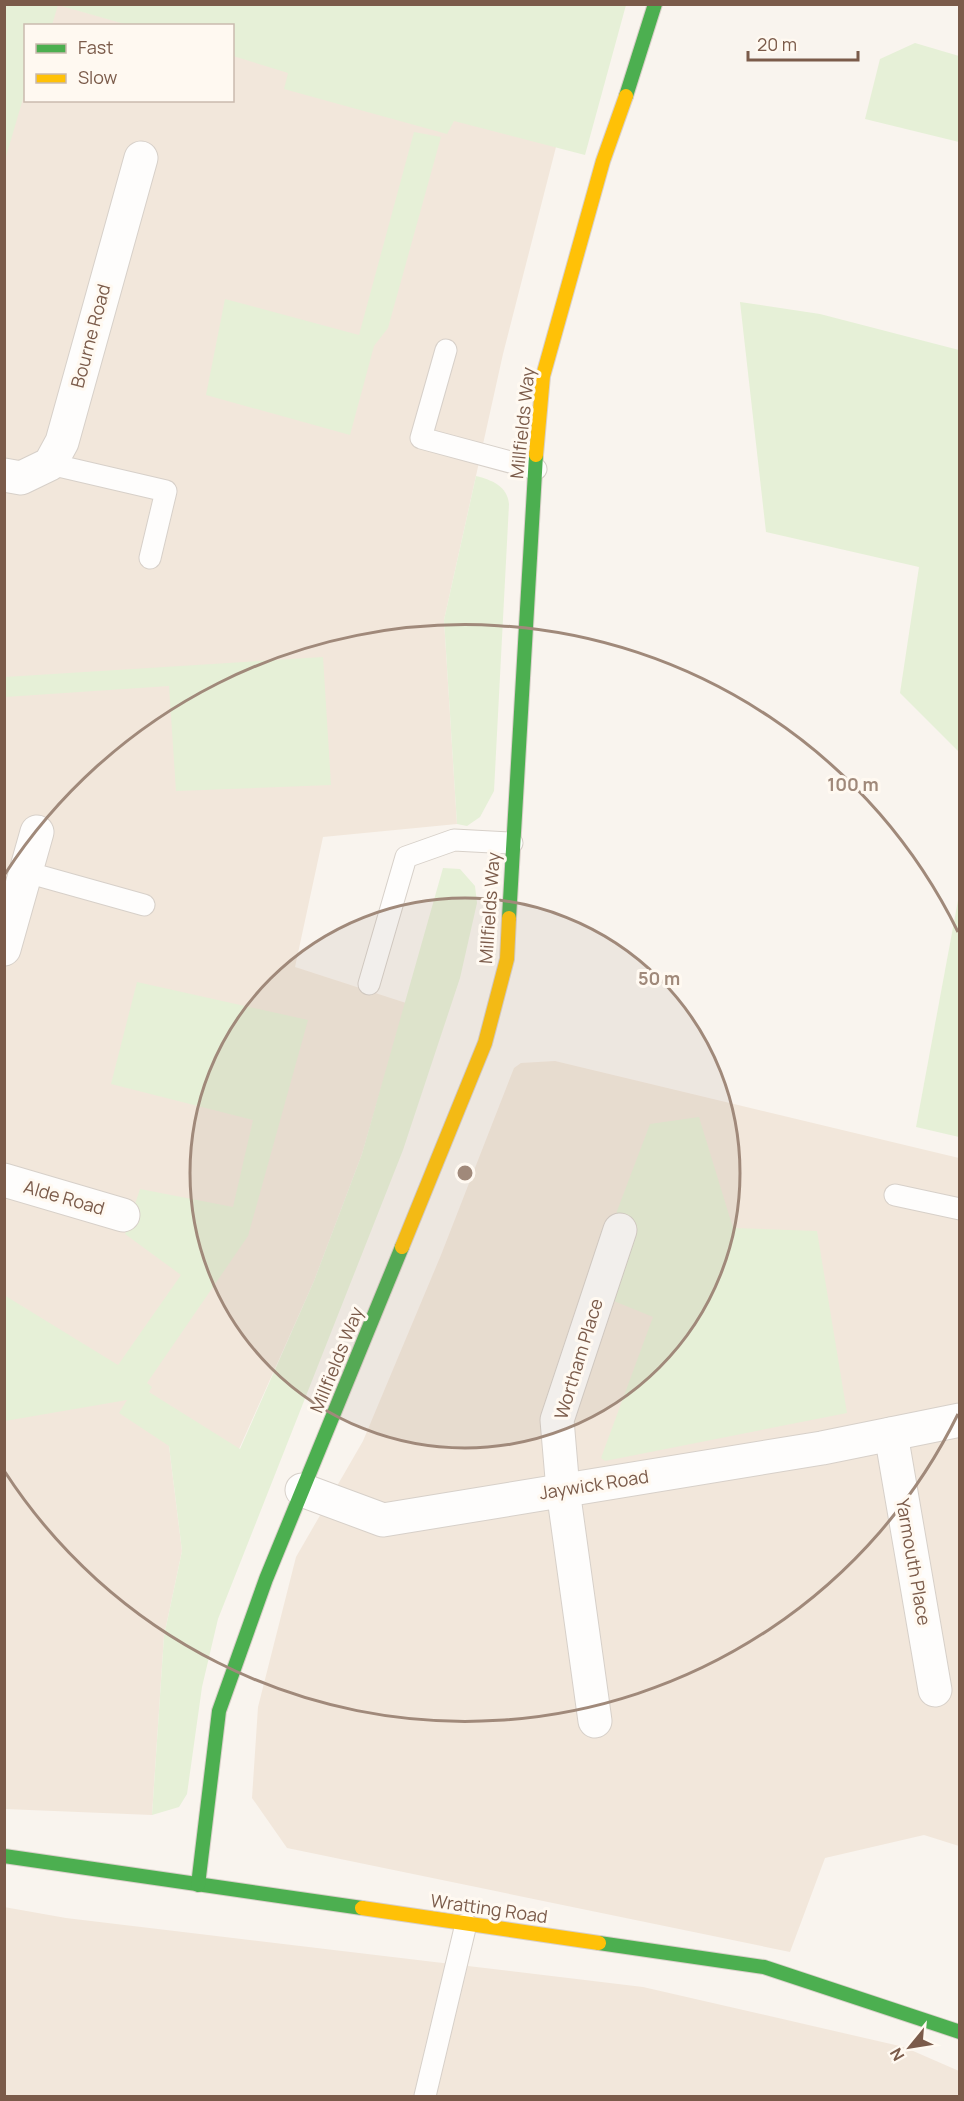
<svg xmlns="http://www.w3.org/2000/svg" width="964" height="2101" viewBox="0 0 964 2101" font-family="Manrope,sans-serif">
<rect width="100%" height="100%" fill="#f9f4ee"/>
<g fill="#f2e7db">
<polygon points="56,4 130,25 26,26 26,100 232,100 233,55 556,147 503,354 444,620 457,824 323,837 295,967 406,1003 362,1154 314,1281 239,1449 169,1446 182,1551 164,1636 152,1815 5,1809 4,5"/>
<polygon points="555,1061 959,1158 959,1846 924,1835 825,1858 790,1952 287,1848 252,1798 258,1707 296,1557 363,1441 441,1255 514,1068 521,1063"/>
<polygon points="4,1907 66,1918 643,1987 904,2047 959,2071 959,2096 5,2096"/>
</g>
<g fill="#e6f0d7">
<polygon points="4,5 5,4 626,5 585,155 454,121 447,134 284,89 288,73 233,56 232,26 128,25 58,5 52,25 26,26 25,92 5,160 4,37 7,29 5,28"/>
<polygon points="915,43 959,56 959,142 865,119 880,59"/>
<polygon points="414,132 441,137 388,328 374,346 350,435 206,395 225,299 359,335"/>
<polygon points="740,302 820,314 959,350 959,752 900,693 919,567 766,532"/>
<path d="M476 476C492 480 507 486 509 504L494 791 480 817 467 826 457 824 444 620Z"/>
<polygon points="323,657 331,785 176,791 169,686 5,697 5,677"/>
<polygon points="443,868 460,869 475,886 477,903 460,978 403,1150 218,1619 202,1687 187,1794 179,1807 152,1815 164,1636 182,1551 169,1446 119,1413 127,1400 5,1421 4,1295 118,1365 181,1275 125,1234 140,1189 233,1207 253,1120 111,1084 137,982 308,1020 248,1236 147,1383 152,1387 149,1392 240,1449 314,1281 362,1154"/>
<polygon points="959,895 959,1137 916,1127"/>
<polygon points="699,1117 733,1228 817,1231 847,1413 605,1461 601,1458 653,1317 604,1297 617,1211 650,1124"/>
</g>
<g fill="none" stroke-linecap="round" stroke-linejoin="round">
<defs>
<g id="lane">
<polyline points="446,350 421,438 536,469"/>
<polyline points="50,464 166,491 150,558"/>
<polyline points="26,872 144,905"/>
<polyline points="369,984 406,857 454,840 512,843"/>
<polyline points="895,1195 960,1209"/>
<polyline points="425,2096 466,1924"/>
</g>
<g id="street">
<polyline points="4,475 21,478 50,464 62,442 141,158"/>
<polyline points="4,949 37,832"/>
<polyline points="4,1180 123,1215"/>
<polyline points="891,1434 935,1690"/>
<polyline points="302,1490 383,1520 822,1448 960,1420"/>
<polyline points="595,1721 563,1490 557,1420 620,1230"/>
</g>
<g id="fast">
<polyline points="626,96 655,4"/>
<polyline points="509,918 536,455"/>
<polyline points="4,1856 362,1908"/>
<polyline points="198,1885 219,1711 266,1579 402,1247"/>
<polyline points="599,1943 764,1967 960,2032"/>
</g>
<g id="slow">
<polyline points="536,455 543,376 603,161 626,96"/>
<polyline points="402,1247 485,1043 507,959 509,918"/>
<polyline points="362,1908 599,1943"/>
</g>
</defs>
<use href="#lane" stroke="#d7d0c9" stroke-width="23"/>
<use href="#street" stroke="#d7d0c9" stroke-width="35"/>
<use href="#fast" stroke="#d9d0c9" stroke-width="16"/>
<use href="#slow" stroke="#d9d0c9" stroke-width="16"/>
<use href="#lane" stroke="#fefdfc" stroke-width="21"/>
<use href="#street" stroke="#fefdfc" stroke-width="33"/>
<use href="#fast" stroke="#4caf50" stroke-width="14"/>
<use href="#slow" stroke="#ffc107" stroke-width="14"/>
</g>
<circle cx="465" cy="1173" r="275" fill="#a0897a" fill-opacity=".12"/>
<g fill="none" stroke="#a0897a" stroke-width="3">
<circle cx="465" cy="1173" r="275"/>
<path d="M958 1414A549 549 0 0 1 5 1472M5 874A549 549 0 0 1 958 932"/>
</g>
<g text-anchor="middle" stroke-width="6" stroke-linejoin="round" paint-order="stroke">
<g font-size="18" fill="#7b5b4a" stroke="#fff9f1">
<text transform="translate(91 336) rotate(-75)" y="6">Bourne Road</text>
<text transform="translate(523 423) rotate(-84)" y="6">Millfields Way</text>
<text transform="translate(490 908) rotate(-86)" y="6">Millfields Way</text>
<text transform="translate(64 1198) rotate(16)" y="6">Alde Road</text>
<text transform="translate(579 1359) rotate(-73)" y="6">Wortham Place</text>
<text transform="translate(337 1360) rotate(-68)" y="6">Millfields Way</text>
<text transform="translate(594 1485) rotate(-9)" y="6">Jaywick Road</text>
<text transform="translate(913 1562) rotate(80)" y="6">Yarmouth Place</text>
<text transform="translate(489 1909) rotate(8)" y="6">Wratting Road</text>
</g>
</g>
<circle cx="465" cy="1173" r="9" fill="#a0897a" stroke="#fff9f1" stroke-width="3"/>
<g font-size="18" text-anchor="middle" font-weight="bold" fill="#a0897a" stroke="#fff9f1" stroke-width="6" stroke-linejoin="round" paint-order="stroke">
<text x="853" y="791">100 m</text>
<text x="659" y="985">50 m</text>
</g>
<rect width="964" height="2101" fill="none" stroke="#7b5b4a" stroke-width="12"/>
<rect x="24" y="24" width="210" height="78" fill="#fff9f1" stroke="#cabaae" stroke-width="1.5"/>
<rect x="36" y="44" width="30" height="9" fill="#4caf50" stroke="#cabaae" stroke-width="1.5"/>
<text x="78" y="54" font-size="18" fill="#7b5b4a">Fast</text>
<rect x="36" y="74" width="30" height="9" fill="#ffc107" stroke="#cabaae" stroke-width="1.5"/>
<text x="78" y="84" font-size="18" fill="#7b5b4a">Slow</text>
<g transform="translate(910 2047) rotate(240)" stroke="#fff9f1" stroke-width="4.5" paint-order="stroke">
<path d="M0-4.5L10 22L0 15L-10 22Z" fill="#7b5b4a"/>
<text y="-9" font-size="16" font-weight="bold" text-anchor="middle" fill="#7b5b4a">N</text>
</g>
<path d="M748 51v9h110v-9" fill="none" stroke="#7b5b4a" stroke-width="3"/>
<text x="757" y="51" font-size="18" fill="#7b5b4a" stroke="#fff9f1" stroke-width="4.5" paint-order="stroke">20 m</text>
</svg>
